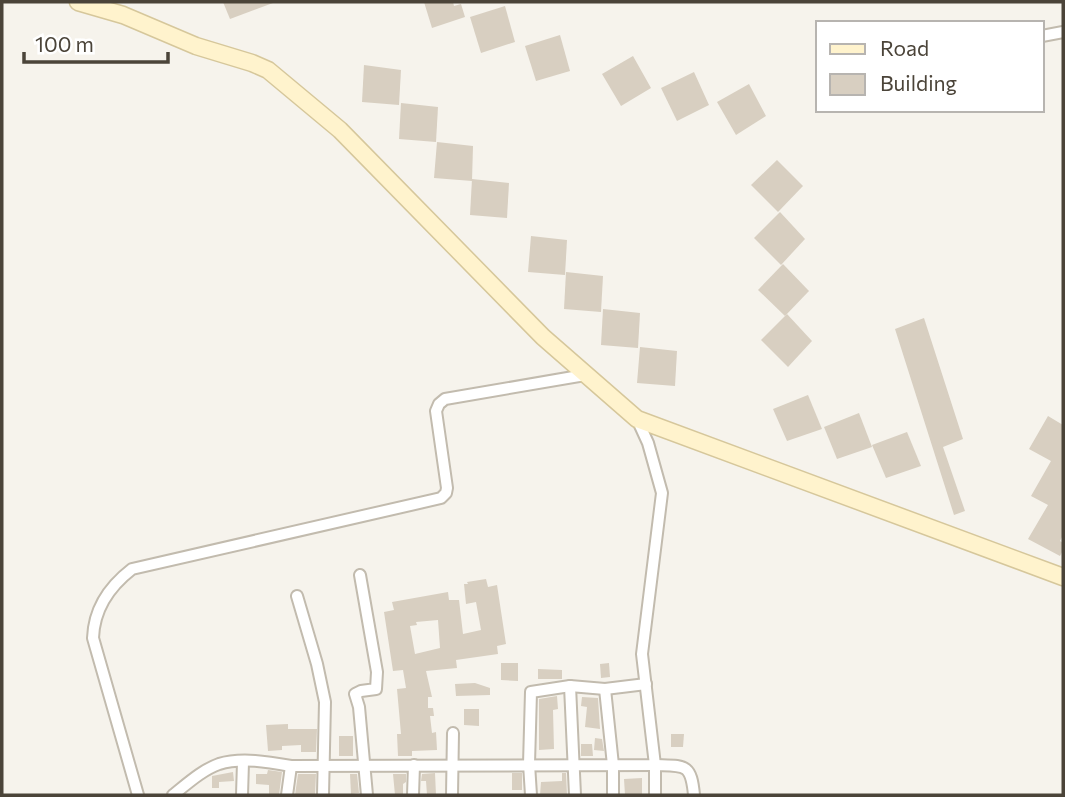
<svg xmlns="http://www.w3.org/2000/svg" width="1065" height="797" viewBox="0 0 1065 797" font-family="Commissioner,sans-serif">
<rect width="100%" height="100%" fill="#f6f3ec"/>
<g fill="#d8cfc1" fill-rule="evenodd">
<polygon points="223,2 273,2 273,3 230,19"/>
<polygon points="424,2 453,2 454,6 461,4 465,17 432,28"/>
<polygon points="505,6 515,42 481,53 470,17"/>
<polygon points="560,35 570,71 536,81 525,46"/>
<polygon points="633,56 651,88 621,106 602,74"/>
<polygon points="364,65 401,70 399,105 362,102"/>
<polygon points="694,72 709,105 677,121 661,88"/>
<polygon points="749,84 766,116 736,135 717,102"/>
<polygon points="401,103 438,107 436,142 399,139"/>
<polygon points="437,142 473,146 472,181 434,178"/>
<polygon points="777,160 803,186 778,212 751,185"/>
<polygon points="472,179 509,183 507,218 470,215"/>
<polygon points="780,212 805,239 781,265 754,238"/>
<polygon points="531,236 567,240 565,275 528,272"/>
<polygon points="783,264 809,291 785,316 758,290"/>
<polygon points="566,272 603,276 601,312 564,309"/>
<polygon points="603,309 640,313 638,348 601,345"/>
<polygon points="787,314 812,341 788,367 761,340"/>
<polygon points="924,318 963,439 943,447 965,511 954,515 895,329"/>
<polygon points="640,347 677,351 675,386 637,383"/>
<polygon points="808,395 822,429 787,441 773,409"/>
<polygon points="859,413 872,447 837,459 824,427"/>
<polygon points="1048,416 1063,425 1063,535 1060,541 1063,543 1063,550 1060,556 1028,539 1048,505 1031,496 1051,461 1029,449"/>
<polygon points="907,432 921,466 886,478 872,445"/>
<path d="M486 579 488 587 497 585 506 644 497 646 498 654 456 660 457 668 426 671 432 697H428V708H433L434 716H430L432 733 436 732 437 750 412 751V756H398L397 734H401L397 689 406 688 403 670 393 671 384 612 394 610 392 602 448 592 449 600H459L463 634 481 630 476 602 466 604 464 584H468L467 582ZM438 620 440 648 415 654 410 626 417 625 416 622Z"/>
<polygon points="501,663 518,663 518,681 501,680"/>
<polygon points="609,663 610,677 601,678 600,664"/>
<polygon points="538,669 562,670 562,679 538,679"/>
<polygon points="475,683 490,688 490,695 456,696 455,684"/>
<polygon points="557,696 558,709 553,710 554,749 539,750 539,699"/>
<polygon points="582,697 598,698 600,729 585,727 587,707 581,706"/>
<polygon points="464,709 479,709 479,726 464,725"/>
<polygon points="288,724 288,729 317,729 316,752 301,752 301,745 282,746 282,750 268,751 266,725"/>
<polygon points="671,734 684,734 683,747 671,747"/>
<rect x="339" y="736" width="14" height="20"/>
<polygon points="595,738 602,739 604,751 594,750"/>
<polygon points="581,744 592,744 593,756 581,756"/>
<polygon points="268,770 282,772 279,795 269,795 269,785 256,784 256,774 267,774"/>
<polygon points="233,772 234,781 219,782 219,788 212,788 212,776"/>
<polygon points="435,773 436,795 427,795 426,781 421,781 422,774"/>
<rect x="512" y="773" width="10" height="17"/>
<polygon points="562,773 566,773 567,795 540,795 541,782 562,781"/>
<polygon points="298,774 316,774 315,795 295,795"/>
<polygon points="350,774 357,774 359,793 351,794"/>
<polygon points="393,774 406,774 406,782 403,784 403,795 395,795"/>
<polygon points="642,778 642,795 625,795 624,779"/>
</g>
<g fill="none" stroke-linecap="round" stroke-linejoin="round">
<defs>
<g id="street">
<polyline points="1042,36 1063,32"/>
<polyline points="360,575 377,672 376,689 361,691 355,694 359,707 367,795"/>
<polyline points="297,596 317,664 325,702 323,795"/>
<polyline points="570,686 575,795"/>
<polyline points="605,689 613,765 613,795"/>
<path d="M138 795 93 638C94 608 110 586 132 569L441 498 446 493 447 488 436 411 439 404 445 399 585 375"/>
<path d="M173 795C187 784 202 770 219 764 241 757 269 762 291 766"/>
<polyline points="242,795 243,762"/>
<polyline points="287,795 291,766 655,765 642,654 662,493 648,443 637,419"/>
<polyline points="413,795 414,765"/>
<polyline points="452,795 453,733"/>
<polyline points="531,795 529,764 531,692 570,686 605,689 646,684"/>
<path d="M655 795V765C685 766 691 763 694 795"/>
</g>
<polyline id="secondary" points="78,2 123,15 196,46 252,63 268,70 340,130 543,337 637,419 1063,577"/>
</defs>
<use href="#street" stroke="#c2bbae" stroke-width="14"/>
<use href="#secondary" stroke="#d6c79b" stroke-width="19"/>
<use href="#street" stroke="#fff" stroke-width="10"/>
<use href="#secondary" stroke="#fff3cd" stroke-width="16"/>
</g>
<rect width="1065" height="797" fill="none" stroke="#4b4439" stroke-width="7"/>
<rect x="816" y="21" width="228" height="91" fill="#ffffff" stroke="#b7b4b0" stroke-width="2"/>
<rect x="830" y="44" width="35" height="10" fill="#fff3cd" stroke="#b7b4b0" stroke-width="2"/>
<text x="880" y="56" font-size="21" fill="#4b4439">Road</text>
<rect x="830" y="74" width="35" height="21" fill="#d8cfc1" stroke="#b7b4b0" stroke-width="2"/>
<text x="880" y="91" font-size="21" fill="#4b4439">Building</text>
<path d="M24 52v10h144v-10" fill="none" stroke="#4b4439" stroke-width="3.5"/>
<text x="35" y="52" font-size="21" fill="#4b4439" stroke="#ffffff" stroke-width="5" paint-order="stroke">100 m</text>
</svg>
